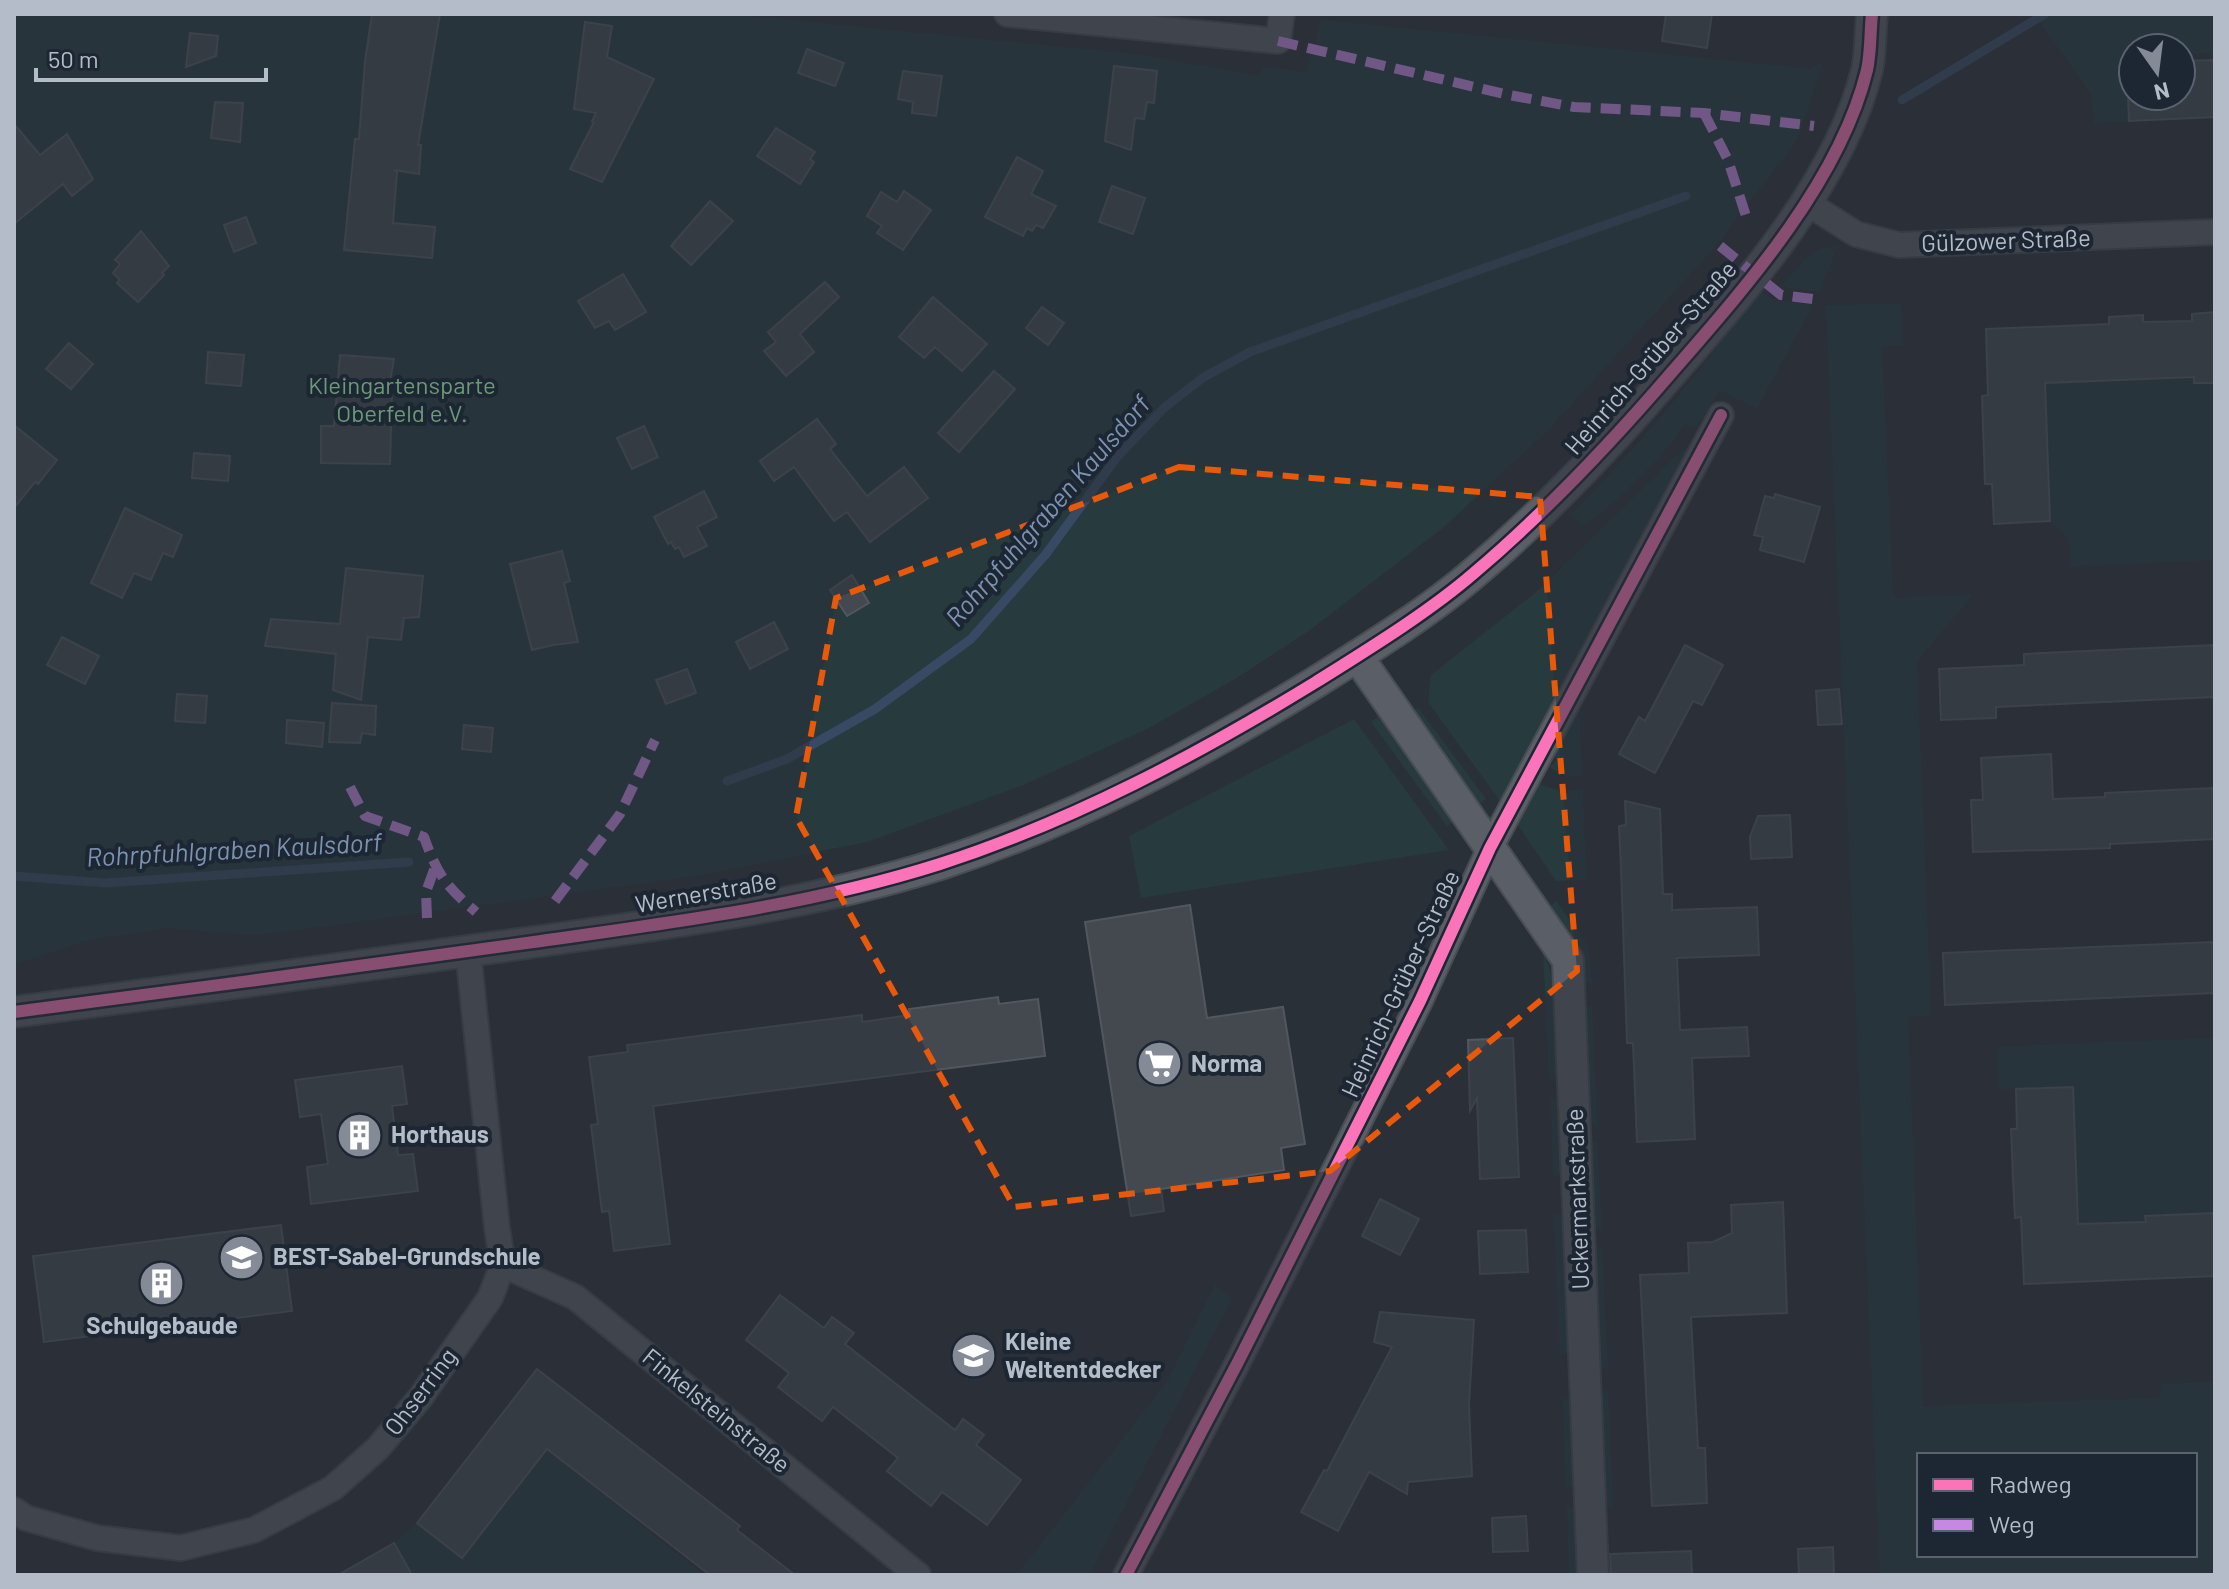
<svg xmlns="http://www.w3.org/2000/svg" width="2229" height="1589" viewBox="0 0 2229 1589" font-family="Barlow,sans-serif">
<rect width="100%" height="100%" fill="#2a3038"/>
<g fill="#273a3e" fill-rule="evenodd">
<polygon points="14,14 729,14 1141,55 1260,76 1263,67 1307,72 1321,20 1810,69 1823,61 1798,139 1714,248 1547,431 1444,527 1310,630 1237,678 1147,729 1021,786 867,842 689,877 257,935 169,928 92,939 14,964"/>
<polygon points="2034,14 2215,14 2215,53 2193,54 2193,61 2181,61 2181,48 2133,48 2133,57 2126,58 2129,121 2094,123 2092,94"/>
<path d="M1838 246 1819 292 1781 287C1797 268 1811 246 1838 246Z"/>
<path d="M1761 291 1772 299 1813 305 1757 408 1719 390 1697 427 1684 424C1662 461 1618 500 1583 526L1570 514C1641 446 1701 369 1761 291Z"/>
<path d="M1901 304 1903 345 1882 347 1893 598 1973 595 1917 661 1931 1015 1908 1017 1923 1406 2160 1398 2161 1384 2215 1382V1575H1880L1826 305ZM1919 1455H2195V1555H1919Z"/>
<polygon points="2215,371 2215,560 2071,566 2069,539 2050,521 2046,409 2034,384 2195,377"/>
<polygon points="1692,441 1500,801 1428,702 1431,675 1535,593"/>
<polygon points="1579,699 1582,776 1566,777 1549,767 1556,761 1556,757 1551,753"/>
<polygon points="1418,708 1486,799 1477,805 1410,713"/>
<polygon points="1378,716 1455,821 1447,826 1371,722"/>
<polygon points="1354,719 1449,850 1141,898 1129,836"/>
<polygon points="1536,783 1560,791 1583,790 1586,880 1556,881 1515,821"/>
<polygon points="1556,901 1589,947 1592,984 1581,981 1549,908"/>
<path d="M1543 952C1561 990 1558 1035 1559 1076L1549 1080Z"/>
<polygon points="1592,1005 1597,1126 1587,1123 1582,1009"/>
<polygon points="2215,1038 2215,1213 2200,1213 2200,1219 2162,1221 2162,1215 2146,1216 2146,1222 2068,1225 2077,1198 2073,1087 1999,1089 1997,1047"/>
<polygon points="1551,1098 1560,1101 1564,1174 1553,1177"/>
<polygon points="1597,1140 1602,1229 1591,1226 1587,1144"/>
<polygon points="1554,1214 1565,1215 1570,1352 1560,1355"/>
<polygon points="1602,1247 1608,1369 1597,1366 1592,1250"/>
<polygon points="1215,1284 1232,1298 1089,1575 1017,1575 1167,1382"/>
<polygon points="1608,1391 1613,1508 1603,1505 1597,1394"/>
<polygon points="1563,1398 1573,1400 1577,1485 1566,1488"/>
<polygon points="533,1439 704,1575 412,1575 394,1543 417,1523 462,1558"/>
<polygon points="1567,1506 1578,1508 1580,1575 1569,1575"/>
</g>
<g fill="none" stroke-linecap="round" stroke-linejoin="round">
<g stroke="#384963" stroke-width="9">
<polyline points="1902,100 2045,14"/>
<polyline points="727,781 787,759 875,709 971,639 1046,554 1117,457 1165,407 1204,377 1250,352 1686,196"/>
<polyline points="14,876 105,883 409,862"/>
</g>
</g>
<g fill="#444950" stroke="#52575f" stroke-width="2">
<polygon points="372,14 440,14 418,145 421,145 419,174 394,170 397,172 393,223 435,227 432,258 344,250 355,139 359,139 365,61"/>
<polygon points="1666,14 1712,14 1707,48 1662,41"/>
<polygon points="585,22 612,26 607,57 654,79 602,182 570,169 594,122 592,121 596,113 574,109"/>
<polygon points="190,33 218,36 216,56 186,67"/>
<polygon points="807,49 844,63 835,86 798,73"/>
<polygon points="2215,60 2215,117 2129,121 2128,96 2181,96 2181,61"/>
<polygon points="1114,66 1157,71 1154,103 1147,102 1144,119 1135,118 1131,150 1105,141"/>
<polygon points="903,71 942,76 936,116 912,113 913,102 898,99"/>
<polygon points="215,102 243,103 240,142 211,138"/>
<polygon points="14,124 40,155 67,134 93,179 72,196 63,184 14,224"/>
<polygon points="776,128 815,152 810,159 814,162 800,184 757,156"/>
<polygon points="1017,157 1043,171 1031,194 1056,206 1043,228 1036,225 1032,231 1027,228 1023,236 985,217"/>
<polygon points="1112,186 1145,198 1133,234 1099,222"/>
<polygon points="904,191 931,210 903,250 877,233 882,226 867,216 881,192 897,202"/>
<polygon points="710,201 733,221 691,265 671,246"/>
<polygon points="246,217 256,243 234,252 224,225"/>
<polygon points="141,231 169,266 162,273 164,275 138,302 117,283 120,280 113,273 120,264 115,260"/>
<polygon points="623,274 646,312 615,330 609,321 595,328 578,301"/>
<polygon points="825,282 839,297 800,334 814,352 786,376 764,351 776,342 768,332"/>
<polygon points="933,297 987,344 962,371 935,347 924,358 899,337"/>
<polygon points="1042,307 1064,323 1048,345 1026,328"/>
<polygon points="2215,312 2215,383 2194,383 2194,377 2045,383 2050,521 1994,524 1992,484 1985,484 1982,396 1988,395 1986,329 2109,324 2109,317 2143,315 2143,322 2192,321 2192,314"/>
<polygon points="69,343 93,364 71,389 46,369"/>
<polygon points="208,352 244,355 241,386 206,383"/>
<polygon points="340,355 394,359 388,393 392,394 390,464 321,463 321,426 334,426"/>
<polygon points="994,371 1015,389 959,452 938,433"/>
<polygon points="817,419 836,444 830,449 867,496 904,467 928,498 870,542 847,512 834,521 794,467 774,481 760,461"/>
<polygon points="14,425 57,460 38,484 35,482 14,508"/>
<polygon points="644,426 658,457 632,469 617,438"/>
<polygon points="194,453 230,456 228,481 192,478"/>
<polygon points="704,491 717,517 697,527 707,546 684,557 679,547 675,549 671,542 668,544 654,517"/>
<polygon points="1775,494 1820,507 1804,562 1760,550 1763,537 1754,535 1765,496 1774,498"/>
<polygon points="125,508 182,535 173,557 163,553 151,580 134,573 122,598 91,583"/>
<polygon points="562,551 570,581 564,583 578,642 553,645 532,650 510,564"/>
<polygon points="346,568 423,576 419,617 404,618 401,640 368,637 361,700 333,690 336,654 265,646 271,619 340,624"/>
<polygon points="852,575 869,603 847,616 830,590"/>
<polygon points="774,622 788,649 750,669 736,642"/>
<polygon points="62,637 99,656 85,684 47,665"/>
<polygon points="1685,645 1723,665 1702,705 1693,701 1655,773 1619,754 1639,717 1645,721"/>
<polygon points="2215,645 2215,697 1996,707 1996,718 1941,720 1939,669 2024,665 2024,654"/>
<polygon points="687,669 696,693 666,704 656,680"/>
<polygon points="1839,689 1842,724 1818,725 1816,691"/>
<polygon points="177,694 207,696 205,723 175,721"/>
<polygon points="332,703 376,706 375,735 362,733 360,743 329,742"/>
<polygon points="287,720 324,723 322,747 286,743"/>
<polygon points="464,725 493,728 491,752 462,749"/>
<polygon points="2051,754 2053,799 2105,797 2105,793 2215,788 2215,839 2110,844 2110,848 2083,849 1973,852 1971,800 1983,800 1981,758"/>
<polygon points="1625,801 1660,809 1663,894 1672,894 1672,910 1757,907 1759,955 1677,958 1680,1030 1747,1027 1749,1056 1692,1058 1695,1139 1637,1142 1633,1043 1627,1043 1621,868 1619,826 1626,825"/>
<polygon points="1790,815 1792,857 1751,859 1750,837 1758,816"/>
<polygon points="1190,905 1207,1018 1283,1007 1305,1144 1281,1148 1284,1170 1161,1189 1164,1211 1131,1216 1085,922"/>
<polygon points="2215,942 2215,993 1945,1005 1943,953"/>
<polygon points="998,997 999,1004 1038,999 1045,1056 653,1106 670,1244 614,1251 609,1211 602,1212 591,1125 598,1124 589,1057 628,1052 627,1045 862,1015 862,1022 910,1015 909,1009"/>
<polygon points="1513,1038 1519,1177 1480,1179 1477,1098 1470,1111 1468,1040"/>
<polygon points="402,1066 407,1104 392,1106 398,1155 413,1154 418,1191 311,1204 307,1167 328,1164 321,1114 300,1117 295,1080"/>
<polygon points="2073,1087 2078,1224 2146,1222 2145,1216 2215,1213 2215,1276 2024,1284 2021,1217 2015,1218 2013,1179 2011,1129 2017,1129 2016,1089"/>
<polygon points="1380,1199 1419,1219 1400,1255 1362,1236"/>
<polygon points="1783,1202 1787,1313 1691,1317 1698,1448 1705,1448 1707,1503 1652,1506 1640,1275 1689,1273 1688,1243 1713,1242 1732,1233 1731,1205"/>
<polygon points="281,1225 292,1311 44,1342 33,1256"/>
<polygon points="1526,1230 1528,1272 1480,1274 1478,1231"/>
<polygon points="780,1295 824,1328 832,1317 854,1333 845,1344 955,1430 963,1419 984,1435 976,1445 1021,1480 987,1525 942,1492 931,1506 887,1471 898,1458 833,1407 822,1421 778,1387 789,1373 746,1340"/>
<polygon points="1380,1312 1474,1320 1469,1405 1472,1476 1408,1482 1407,1494 1369,1472 1338,1531 1301,1512 1324,1470 1327,1471 1392,1347 1374,1342"/>
<polygon points="537,1369 740,1526 737,1530 795,1575 710,1575 547,1449 462,1558 417,1523"/>
<polygon points="1526,1516 1528,1551 1493,1552 1492,1518"/>
<polygon points="394,1543 412,1575 338,1575"/>
<polygon points="1833,1547 1834,1575 1799,1575 1798,1549"/>
<polygon points="1691,1551 1692,1575 1611,1575 1610,1554"/>
</g>
<g fill="none" stroke-linecap="round" stroke-linejoin="round">
<defs>
<g id="minor">
<polyline points="1007,14 1278,41 1282,14"/>
<polyline points="1807,203 1856,234 1899,245 2215,232"/>
<polyline points="503,1265 575,1297 918,1575"/>
<polyline points="14,1510 26,1518 97,1538 181,1548 254,1530 333,1488 378,1448 420,1398 490,1298 503,1265 497,1228 468,951"/>
<polyline points="1126,1575 1238,1362 1420,1001 1490,848 1721,415"/>
</g>
<g id="tertiary">
<polyline points="1357,656 1568,960 1593,1575"/>
<path d="M14 1012C190 989 365 966 541 941 675 922 811 905 940 864 1073 821 1197 755 1316 682 1367 650 1429 612 1474 573 1546 512 1611 443 1672 372 1746 287 1840 181 1867 70 1871 52 1870 32 1872 14"/>
</g>
</defs>
<use href="#minor" stroke="#484c53" stroke-width="28"/>
<use href="#tertiary" stroke="#484c53" stroke-width="34"/>
<use href="#minor" stroke="#5a5e66" stroke-width="24"/>
<use href="#tertiary" stroke="#5a5e66" stroke-width="30"/>
<g stroke="#c787e3" stroke-width="10" stroke-dasharray="20 10" stroke-linecap="butt">
<polyline points="1278,41 1509,95 1574,107 1704,113 1814,126"/>
<polyline points="1704,113 1728,160 1746,216"/>
<polyline points="1720,246 1781,295 1821,300"/>
<path d="M350 787 365 816 424 837C438 876 446 886 476 912"/>
<polyline points="555,901 620,814 655,740"/>
<polyline points="427,918 426,892 435,867"/>
</g>
<defs>
<g id="cycleway">
<path d="M14 1012C190 989 365 966 541 941 675 922 811 905 940 864 1073 821 1197 755 1316 682 1367 650 1429 612 1474 573 1546 512 1611 443 1672 372 1746 287 1840 181 1867 70 1871 52 1870 32 1872 14"/>
<polyline points="1126,1575 1238,1362 1420,1001 1490,848 1721,415"/>
</g>
</defs>
<use href="#cycleway" stroke="#1d2633" stroke-width="17"/>
<use href="#cycleway" stroke="#fb73b8" stroke-width="12"/>
</g>
<path d="M0 0H2229V1589H0ZM1179 467 1540 497 1577 971 1330 1171 1014 1207 796 817 836 598Z" fill="#2a3038" fill-opacity=".55" fill-rule="evenodd"/>
<path fill="none" stroke="#e8590c" stroke-width="6" stroke-dasharray="16 10" stroke-linejoin="round" d="M1179 467 1540 497 1577 971 1330 1171 1014 1207 796 817 836 598Z"/>
<defs>
<symbol id="supermarket-disc" viewBox="-11 -11 22 22"><circle r="9.5" fill="#848b96" stroke="#1d2633"/><path d="M-6-5.5h2.5l.6 2H6L4.5 2H-2.5L-4.4-4H-6ZM-1.5 3.2a1.3 1.3 0 1 0 .1 0ZM3 3.2a1.3 1.3 0 1 0 .1 0Z" fill="#fff"/></symbol>
<symbol id="building-disc" viewBox="-11 -11 22 22"><circle r="9.5" fill="#848b96" stroke="#1d2633"/><path d="M-4-6H4V6H1V3H-1V6H-4ZM-2.5-4.3h1.7v1.8h-1.7ZM.8-4.3h1.7v1.8H.8ZM-2.5-1h1.7V.8h-1.7ZM.8-1h1.7V.8H.8Z" fill="#fff"/></symbol>
<symbol id="school-disc" viewBox="-11 -11 22 22"><circle r="9.5" fill="#848b96" stroke="#1d2633"/><path d="M0-5L7-2L0 1L-7-2ZM-4 1L0 2.5L4 1V4Q0 6-4 4Z" fill="#fff"/></symbol>
</defs>
<g fill-rule="evenodd">
<use href="#supermarket-disc" x="1134" y="1038" width="51" height="51"/>
<use href="#building-disc" x="334" y="1110" width="51" height="51"/>
<use href="#school-disc" x="216" y="1232" width="51" height="51"/>
<use href="#building-disc" x="136" y="1258" width="51" height="51"/>
<use href="#school-disc" x="948" y="1330" width="51" height="51"/>
</g>
<g text-anchor="middle" stroke-width="8" stroke-linejoin="round" paint-order="stroke">
<g font-size="24" fill="#b4bcc9" stroke="#1d2633">
<text transform="translate(2006 241) rotate(-2)" y="8">Gülzower Straße</text>
<text transform="translate(1651 358) rotate(-49)" y="8">Heinrich-Grüber-Straße</text>
<text transform="translate(706 893) rotate(-10)" y="8">Wernerstraße</text>
<text transform="translate(1401 984) rotate(-65)" y="8">Heinrich-Grüber-Straße</text>
<text transform="translate(1578 1199) rotate(-92)" y="8">Uckermarkstraße</text>
<text transform="translate(421 1392) rotate(-53)" y="8">Ohserring</text>
<text transform="translate(716 1411) rotate(39)" y="8">Finkelsteinstraße</text>
</g>
<g font-size="24" fill="#6b9a76" stroke="#1d2633">
<text x="402" y="394">Kleingartensparte<tspan x="402" dy="28">Oberfeld e.V.</tspan></text>
</g>
<g font-size="24" font-weight="bold" fill="#b4bcc9" stroke="#1d2633" text-anchor="start">
<text x="1191" y="1072">Norma</text>
<text x="391" y="1143">Horthaus</text>
<text x="273" y="1265">BEST-Sabel-Grundschule</text>
<text x="162" y="1334" text-anchor="middle">Schulgebaude</text>
<text x="1005" y="1350">Kleine<tspan x="1005" dy="28">Weltentdecker</tspan></text>
</g>
<g font-size="26" font-style="italic" fill="#7c92b1" stroke="#1d2633">
<text transform="translate(1048 511) rotate(-49)" y="9">Rohrpfuhlgraben Kaulsdorf</text>
<text transform="translate(234 850) rotate(-3)" y="9">Rohrpfuhlgraben Kaulsdorf</text>
</g>
</g>
<rect width="2229" height="1589" fill="none" stroke="#b4bcc9" stroke-width="32"/>
<rect x="1917" y="1453" width="280" height="104" fill="#1d2633" stroke="#59626f" stroke-width="2"/>
<rect x="1933" y="1479" width="40" height="12" fill="#fb73b8" stroke="#59626f" stroke-width="2"/>
<text x="1989" y="1493" font-size="24" fill="#b4bcc9">Radweg</text>
<rect x="1933" y="1519" width="40" height="12" fill="#c787e3" stroke="#59626f" stroke-width="2"/>
<text x="1989" y="1533" font-size="24" fill="#b4bcc9">Weg</text>
<g transform="translate(2157 72) rotate(166)"><circle r="38" fill="#1d2633" stroke="#59626f" stroke-width="2"/>
<path d="M0-6L14 30L0 20L-14 30Z" fill="#848b96"/>
<text y="-12" font-size="22" font-weight="bold" text-anchor="middle" fill="#b4bcc9">N</text>
</g>
<path d="M36 68v12h230v-12" fill="none" stroke="#b4bcc9" stroke-width="4"/>
<text x="48" y="68" font-size="24" fill="#b4bcc9" stroke="#1d2633" stroke-width="6" paint-order="stroke">50 m</text>
</svg>
